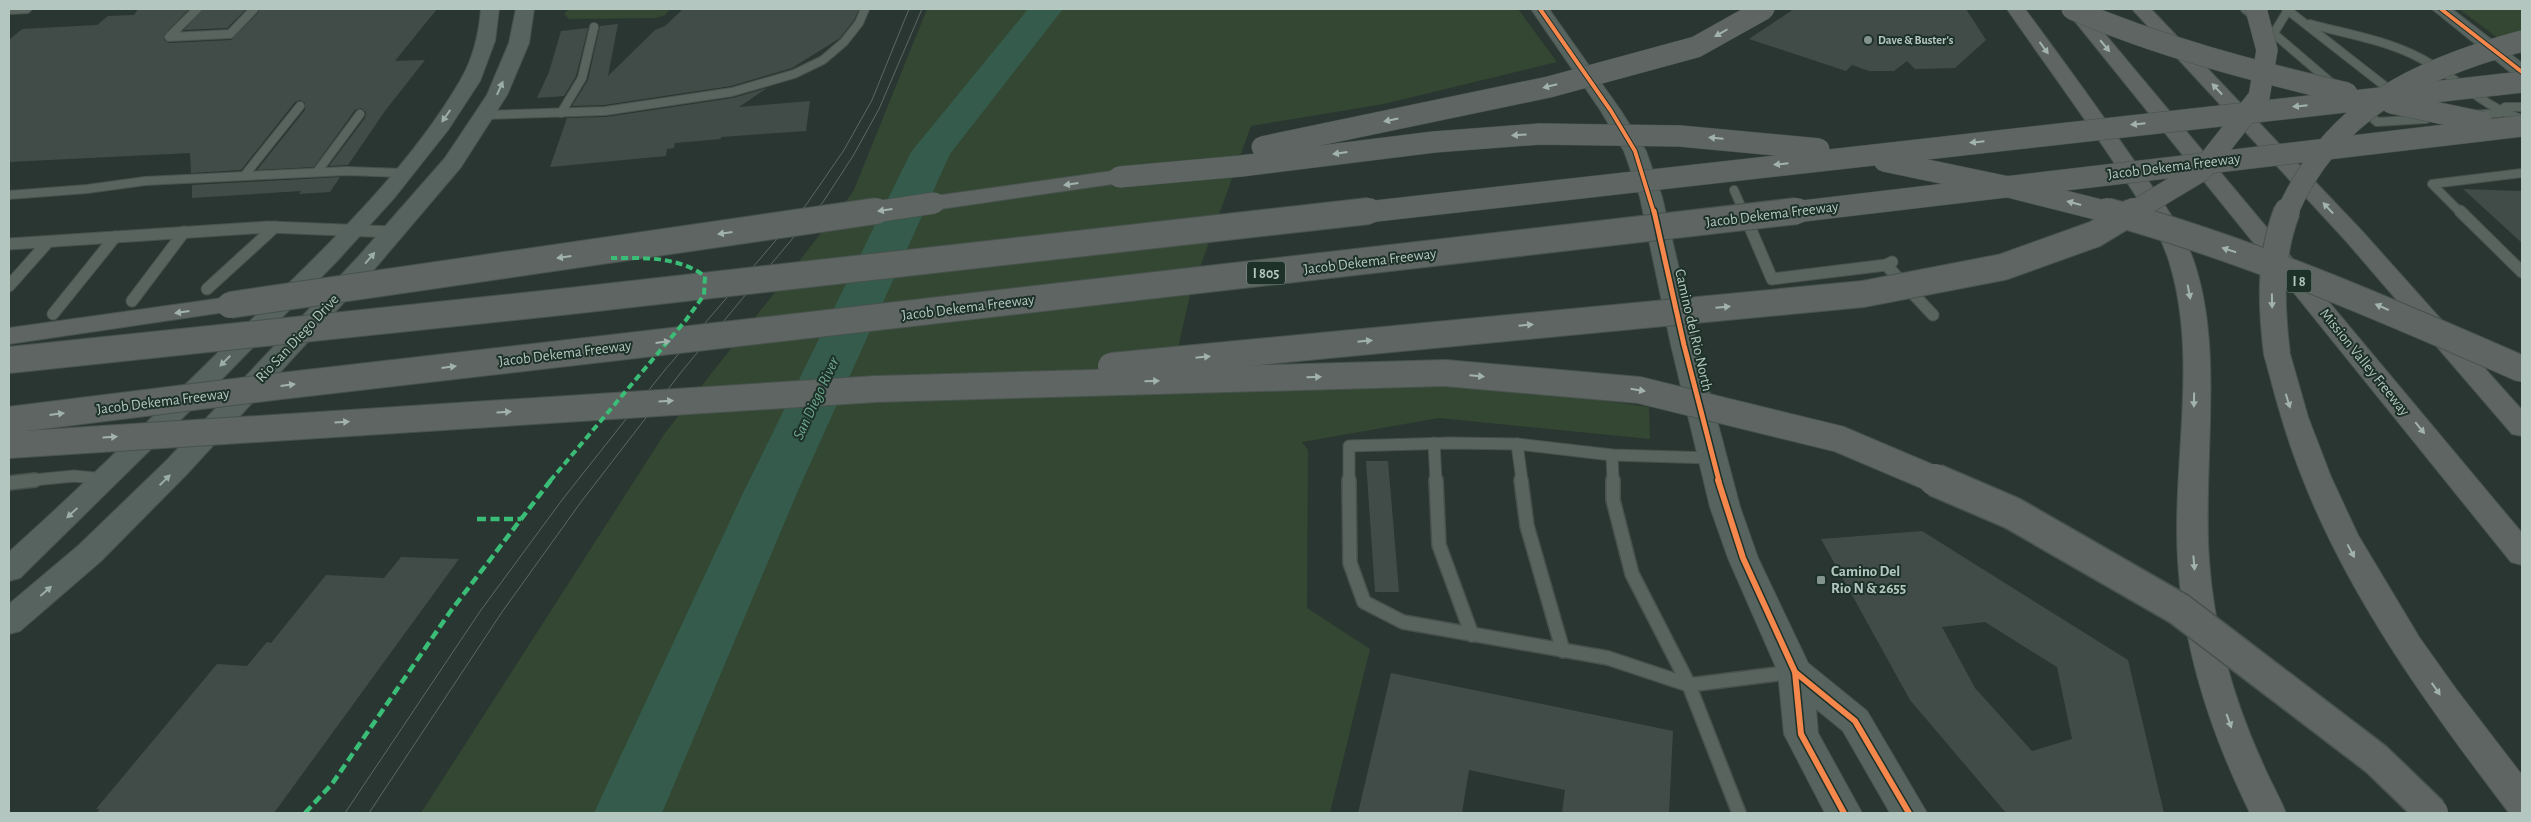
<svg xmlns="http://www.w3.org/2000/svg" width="2531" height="822" viewBox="0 0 2531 822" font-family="'Alegreya Sans',sans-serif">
<rect width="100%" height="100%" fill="#2a3631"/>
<g fill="#334732">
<polygon points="569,9 670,9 665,15 656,18 569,19 564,14"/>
<polygon points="927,9 1518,9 1557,62 1384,104 1251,126 1190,295 1168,392 1470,382 1649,407 1650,439 1439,418 1302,442 1308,450 1307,608 1370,649 1330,813 421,813 665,433 853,192"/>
<polygon points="2459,9 2522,9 2522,56"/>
</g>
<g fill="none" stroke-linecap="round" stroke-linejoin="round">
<polygon fill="#345b4b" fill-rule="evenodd" points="1028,9 1063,9 950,154 797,493 662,813 594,813 743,493 911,152"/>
</g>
<g fill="#414c48" fill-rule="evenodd">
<polygon points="138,9 189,9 164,35 164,40 169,43 231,40 258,13 260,9 437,9 395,61 425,60 385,111 348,165 329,166 365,118 366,112 361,108 355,110 314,167 257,170 305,110 305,103 300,100 295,102 241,170 191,173 190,153 9,162 9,40 22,29 97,25 108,16 134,15"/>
<polygon points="203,9 246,9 227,28 184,30"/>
<polygon points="683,9 859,9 854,20 840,38 792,68 731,86 604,105 572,106 588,80 600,26 618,24 608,76 655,30 665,26"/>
<polygon points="1794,9 1966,9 1986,40 1955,68 1915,69 1907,61 1894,71 1869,71 1852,65 1846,71 1749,39"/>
<polygon points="588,28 576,76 564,96 537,98 549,72 561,31"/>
<polygon points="767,88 739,107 810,101 806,131 721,137 721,139 675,143 674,148 667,149 666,156 550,167 567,118 606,117 733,98"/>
<polygon points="340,177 330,192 299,194 301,191 192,198 192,185"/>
<polygon points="2463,189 2522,191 2522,243"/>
<polygon points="1366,461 1388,461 1399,592 1375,592"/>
<path d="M1922 531 2128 660 2164 813H2006L1910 700 1821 539ZM1985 622 2057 667 2072 739 2032 751 1975 688 1942 627Z"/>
<polygon points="401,557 459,559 274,813 96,813 100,809 96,809 217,664 247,666 267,642 271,643 326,575 384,578"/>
<polygon points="1391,673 1673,731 1669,813 1562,813 1565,790 1469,770 1462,813 1358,813"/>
</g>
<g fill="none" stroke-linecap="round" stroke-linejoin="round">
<defs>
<g id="lane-far2">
<polyline points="197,9 169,37 230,34 254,9"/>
<polyline points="2245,9 2335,86"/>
<polyline points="2286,9 2395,94"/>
<polyline points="9,10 27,9"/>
<path d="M2310 24C2347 34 2386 40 2420 58 2456 77 2483 107 2522 119"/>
<polyline points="2274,33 2288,10"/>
<polyline points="2363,109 2377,122 2426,119"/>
<polyline points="561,113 582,78 594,27"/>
<polyline points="484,115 605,111 732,92 794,74 823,60 844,42 859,23 865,9"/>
<polyline points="2472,115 2500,113 2505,107 2522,107"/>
<polyline points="317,172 360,114"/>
<polyline points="244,176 300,106"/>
<polyline points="1734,190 1744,213"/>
<polyline points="9,195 87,189 145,181 347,171 402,173"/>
<polyline points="2461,213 2432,184 2522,173"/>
</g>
<g id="lane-far1">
<polyline points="1743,211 1772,279 1886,265 1892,262"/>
<polyline points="2460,211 2522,272"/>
<polyline points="9,244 268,227 393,232"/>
<polyline points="1886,265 1933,315"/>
<polyline points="9,286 48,242"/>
<polyline points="207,289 275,227"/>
<polyline points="132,301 184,232"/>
<polyline points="53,314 115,237"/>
<polyline points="1434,443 1436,481"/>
<polyline points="1517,444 1522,481"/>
<polyline points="1612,455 1613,481"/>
<polyline points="23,481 74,476 104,479"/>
<polyline points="1349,481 1349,446 1450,443 1517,444 1612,455 1711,458"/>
</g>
<g id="lane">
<polyline points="1349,480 1350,563 1364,602 1403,622 1608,658 1689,685 1793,672"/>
<polyline points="1436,480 1439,545 1472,635"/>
<polyline points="1521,480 1527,526 1563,651"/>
<polyline points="1613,480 1613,500 1632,574 1689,685 1739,813"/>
<polyline points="9,483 35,480"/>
</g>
<g id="secondary">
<path d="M481 9H499L495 41 480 81 448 130 395 197 338 260 221 380 20 578 9 581V552C90 479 168 402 246 325 321 252 407 172 460 81 473 59 479 34 481 9Z"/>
<polygon points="516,9 534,9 529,43 507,95 461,167 377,266 187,474 101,561 20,631 9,634 9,604 79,545 167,460 359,256 445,158 487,95 509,43"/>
<polygon points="1531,9 1549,9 1621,111 1646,151 1662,197 1697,345 1740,507 1758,558 1808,663 1867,711 1927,813 1890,813 1843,731 1816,709 1818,733 1862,813 1825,813 1784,734 1778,672 1728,558 1710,507 1671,345 1640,197 1624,151 1601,111"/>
<polygon points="2432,9 2452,9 2522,63 2522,78 2515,76"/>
</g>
<g id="highway">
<path d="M2007 9H2025C2062 59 2099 110 2135 162 2156 192 2180 224 2193 259 2225 350 2202 464 2209 560 2214 630 2233 698 2262 762 2269 779 2279 796 2286 813H2250C2206 723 2177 630 2177 529 2177 441 2196 347 2169 261 2159 229 2139 201 2121 173 2085 118 2045 64 2007 9Z"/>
<polygon points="2065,9 2084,9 2522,533 2522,565 2511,562"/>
<polygon points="2132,9 2151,9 2362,231 2522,410 2522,436 2512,434 2346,241"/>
<polygon points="1119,170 1127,172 1130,177 1127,182 934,210 926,208 923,203 926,198 934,196"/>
<polygon points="230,297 239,300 243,305 239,310 9,344 9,328"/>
<path d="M2277 346 2286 348 2290 354 2308 417 2331 477 2358 535 2419 637 2456 689 2522 775V813H2509C2430 709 2350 600 2302 477 2286 437 2275 396 2264 354L2268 348Z"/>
</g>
</defs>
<use href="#lane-far2" stroke="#48514d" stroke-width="10"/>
<use href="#lane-far1" stroke="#48514d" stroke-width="13"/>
<use href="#lane" stroke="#48514d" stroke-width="16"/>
<use href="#secondary" stroke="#48514d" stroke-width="2"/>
<use href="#highway" stroke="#47524d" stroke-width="2"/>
<use href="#lane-far2" stroke="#59645f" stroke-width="8"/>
<use href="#lane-far1" stroke="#59645f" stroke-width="11"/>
<use href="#lane" stroke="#59645f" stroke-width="13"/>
<use href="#secondary" fill="#57635e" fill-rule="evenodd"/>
<use href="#highway" fill="#5e6562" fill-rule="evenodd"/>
<g stroke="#5d6864" stroke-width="1">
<polyline points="345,813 481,610 562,500 664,371 806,205 844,150 872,100 909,9"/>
<polyline points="369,813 502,612 581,502 682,371 823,202 853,156 879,109 922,9"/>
</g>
<defs>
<g id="highway-bridge-far2">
<path d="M2072 9C2161 47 2253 71 2347 93"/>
<polyline points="2391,103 2482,122"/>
<polyline points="1262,147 1549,87 1696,47 1764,9"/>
<polyline points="1884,161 2013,188 2112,213"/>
<polyline points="1119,177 1241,166 1434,142 1540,134 1680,136 1819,149"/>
<polyline points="868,213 934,203"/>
<polyline points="1358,213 2522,82"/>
<polyline points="1786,213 2522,126"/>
<polyline points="2131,213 2201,171 2259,97 2267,50 2256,9"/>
<path d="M2287 213C2332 109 2418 69 2522 41"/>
</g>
<g id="highway-bridge-far1">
<path d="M2107 211C2250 250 2387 310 2522 369"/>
<polyline points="230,305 876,211"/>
<path d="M2277 354C2271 306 2269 257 2287 211"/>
<polyline points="9,360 561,302 1369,211"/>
<polyline points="1111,366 1863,294 2003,267 2095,234 2133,211"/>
<polyline points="9,420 281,386 1797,211"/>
<polyline points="9,445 876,389 1445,373 1639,390 1839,439 1938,481"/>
</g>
<polyline id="highway-bridge" points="1935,480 2012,513 2179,609 2376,759 2432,813"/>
</defs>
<use href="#highway-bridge-far2" stroke="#47524d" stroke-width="22" stroke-linecap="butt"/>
<use href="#highway-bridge-far1" stroke="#47524d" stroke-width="28" stroke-linecap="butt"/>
<use href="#highway-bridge" stroke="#47524d" stroke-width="35" stroke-linecap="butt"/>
<use href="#highway-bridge-far2" stroke="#5e6562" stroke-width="21"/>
<use href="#highway-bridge-far1" stroke="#5e6562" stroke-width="26"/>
<use href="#highway-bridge" stroke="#5e6562" stroke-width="32"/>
<path stroke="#3abd76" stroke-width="4" stroke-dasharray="7 4" stroke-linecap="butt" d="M550 481 686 320 704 295 705 276C676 256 645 258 611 258"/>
<g stroke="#3abd76" stroke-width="4.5" stroke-dasharray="9 4.5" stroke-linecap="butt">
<polyline points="477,519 521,519"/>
<polyline points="305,813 332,784 450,612 551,480"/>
</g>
<defs>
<g id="cycleway-far2">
<polyline points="1540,9 1611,111 1635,151 1654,213"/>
<polyline points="2441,9 2522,72"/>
</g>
<polyline id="cycleway-far1" points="1654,211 1684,345 1719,481"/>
<g id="cycleway">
<polyline points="1718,480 1743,558 1795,672 1801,734 1844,813"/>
<polyline points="1795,672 1855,721 1909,813"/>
</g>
</defs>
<use href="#cycleway-far2" stroke="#1d3129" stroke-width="6"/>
<use href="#cycleway-far1" stroke="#1d3129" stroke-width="8"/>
<use href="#cycleway" stroke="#1d3129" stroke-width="9"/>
<use href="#cycleway-far2" stroke="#f5874c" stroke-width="4"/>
<use href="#cycleway-far1" stroke="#f5874c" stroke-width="5"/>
<use href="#cycleway" stroke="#f5874c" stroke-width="6"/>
</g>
<defs><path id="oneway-solid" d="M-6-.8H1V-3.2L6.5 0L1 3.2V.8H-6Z" transform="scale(1.25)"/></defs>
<g fill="#a2b3ad">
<use href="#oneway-solid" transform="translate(1721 33) rotate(150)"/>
<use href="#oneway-solid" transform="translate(2105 46) rotate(50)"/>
<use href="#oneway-solid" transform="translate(2044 48) rotate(54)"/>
<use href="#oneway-solid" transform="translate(1550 86) rotate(166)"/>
<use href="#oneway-solid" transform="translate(2217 89) rotate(-133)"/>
<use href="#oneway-solid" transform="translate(2300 106) rotate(174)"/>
<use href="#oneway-solid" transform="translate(1391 120) rotate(168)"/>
<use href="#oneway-solid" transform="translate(2138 124) rotate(174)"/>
<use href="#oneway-solid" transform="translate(1519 135) rotate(176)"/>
<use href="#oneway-solid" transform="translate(1716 138) rotate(-175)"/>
<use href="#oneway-solid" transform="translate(1977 142) rotate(174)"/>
<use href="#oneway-solid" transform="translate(1340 153) rotate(172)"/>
<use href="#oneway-solid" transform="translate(1781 164) rotate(174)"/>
<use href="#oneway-solid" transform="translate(1071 184) rotate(172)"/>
<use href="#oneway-solid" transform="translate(2074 203) rotate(-165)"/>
<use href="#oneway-solid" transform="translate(2328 208) rotate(-133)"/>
<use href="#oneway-solid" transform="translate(885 210) rotate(172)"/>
<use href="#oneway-solid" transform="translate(725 233) rotate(172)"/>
<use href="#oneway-solid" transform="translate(2229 250) rotate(-162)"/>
<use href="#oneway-solid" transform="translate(564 257) rotate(172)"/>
<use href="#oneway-solid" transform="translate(2189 292) rotate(79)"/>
<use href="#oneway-solid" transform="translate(2272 301) rotate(89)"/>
<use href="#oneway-solid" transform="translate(1723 307) rotate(-5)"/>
<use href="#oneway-solid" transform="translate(2382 307) rotate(-156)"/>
<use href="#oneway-solid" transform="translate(182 312) rotate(172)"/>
<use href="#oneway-solid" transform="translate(1526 325) rotate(-6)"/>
<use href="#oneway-solid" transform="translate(1365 341) rotate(-6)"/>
<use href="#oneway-solid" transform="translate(663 342) rotate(-7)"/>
<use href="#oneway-solid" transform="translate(1203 357) rotate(-6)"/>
<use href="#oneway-solid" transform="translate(449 367) rotate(-7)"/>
<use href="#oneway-solid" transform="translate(1477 376) rotate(5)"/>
<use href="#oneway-solid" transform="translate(1314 377) rotate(-2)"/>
<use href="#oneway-solid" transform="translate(1152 381) rotate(-2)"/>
<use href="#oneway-solid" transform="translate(288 385) rotate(-7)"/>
<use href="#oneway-solid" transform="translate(1638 390) rotate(9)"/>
<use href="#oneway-solid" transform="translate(2194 400) rotate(91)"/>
<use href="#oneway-solid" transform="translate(666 401) rotate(-4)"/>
<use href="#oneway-solid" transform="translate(2288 401) rotate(73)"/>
<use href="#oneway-solid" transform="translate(504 412) rotate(-4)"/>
<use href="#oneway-solid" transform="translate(57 414) rotate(-7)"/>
<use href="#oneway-solid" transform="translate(342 422) rotate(-4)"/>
<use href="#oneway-solid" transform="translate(2420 428) rotate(51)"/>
<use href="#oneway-solid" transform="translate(110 437) rotate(-4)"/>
<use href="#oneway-solid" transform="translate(2351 551) rotate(62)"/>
<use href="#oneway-solid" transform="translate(2194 563) rotate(85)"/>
<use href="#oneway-solid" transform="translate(2436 689) rotate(55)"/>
<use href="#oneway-solid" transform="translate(2229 721) rotate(70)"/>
</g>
<g fill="#9caea8">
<use href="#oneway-solid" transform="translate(500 88) rotate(-66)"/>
<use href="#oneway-solid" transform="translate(446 116) rotate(125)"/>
<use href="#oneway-solid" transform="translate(370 258) rotate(-49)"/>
<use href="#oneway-solid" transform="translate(225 361) rotate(135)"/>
<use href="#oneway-solid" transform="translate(165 480) rotate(-44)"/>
<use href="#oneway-solid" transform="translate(72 513) rotate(137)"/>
<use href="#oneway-solid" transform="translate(46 591) rotate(-41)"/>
</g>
<g fill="#83948e" stroke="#1d3129" stroke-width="2">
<circle cx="1868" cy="40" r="5"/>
<rect x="1816" y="575" width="10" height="10" rx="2.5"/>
</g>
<g text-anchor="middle" stroke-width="4" stroke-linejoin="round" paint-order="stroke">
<g font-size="12" font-weight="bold" fill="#b3c7c0" stroke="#1d3129" text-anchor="start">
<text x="1878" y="44">Dave &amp; Buster's</text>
</g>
<g fill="#1d3129" stroke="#869a93" stroke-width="1">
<rect x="1247" y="261.5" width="38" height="23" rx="4"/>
<rect x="2286.5" y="269.5" width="25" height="23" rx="4"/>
</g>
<g font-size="14" font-weight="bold" fill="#b3c7c0">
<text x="1266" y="278">I 805</text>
<text x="2299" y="286">I 8</text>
</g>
<g font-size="15" fill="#b3c7c0" stroke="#1d3129">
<text transform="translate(2174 166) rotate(-7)" y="5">Jacob Dekema Freeway</text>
<text transform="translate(1772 214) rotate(-7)" y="5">Jacob Dekema Freeway</text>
<text transform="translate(1370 261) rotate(-7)" y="5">Jacob Dekema Freeway</text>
<text transform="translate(968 307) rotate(-7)" y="5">Jacob Dekema Freeway</text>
<text transform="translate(1694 330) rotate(77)" y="5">Camino del Rio North</text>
<text transform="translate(297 338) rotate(-47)" y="5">Rio San Diego Drive</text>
<text transform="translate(565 353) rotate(-7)" y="5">Jacob Dekema Freeway</text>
<text transform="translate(2365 362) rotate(51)" y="5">Mission Valley Freeway</text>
<text transform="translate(163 401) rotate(-7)" y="5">Jacob Dekema Freeway</text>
</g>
<g font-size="15" font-weight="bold" fill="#b3c7c0" stroke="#1d3129" text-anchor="start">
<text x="1831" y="576">Camino Del<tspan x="1831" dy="17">Rio N &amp; 2655</tspan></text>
</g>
<g font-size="16" font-style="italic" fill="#6da58e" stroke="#1d3129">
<text transform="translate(815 398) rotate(-65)" y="6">San Diego River</text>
</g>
</g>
<rect width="2531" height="822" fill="none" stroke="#b3c7c0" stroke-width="20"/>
</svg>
